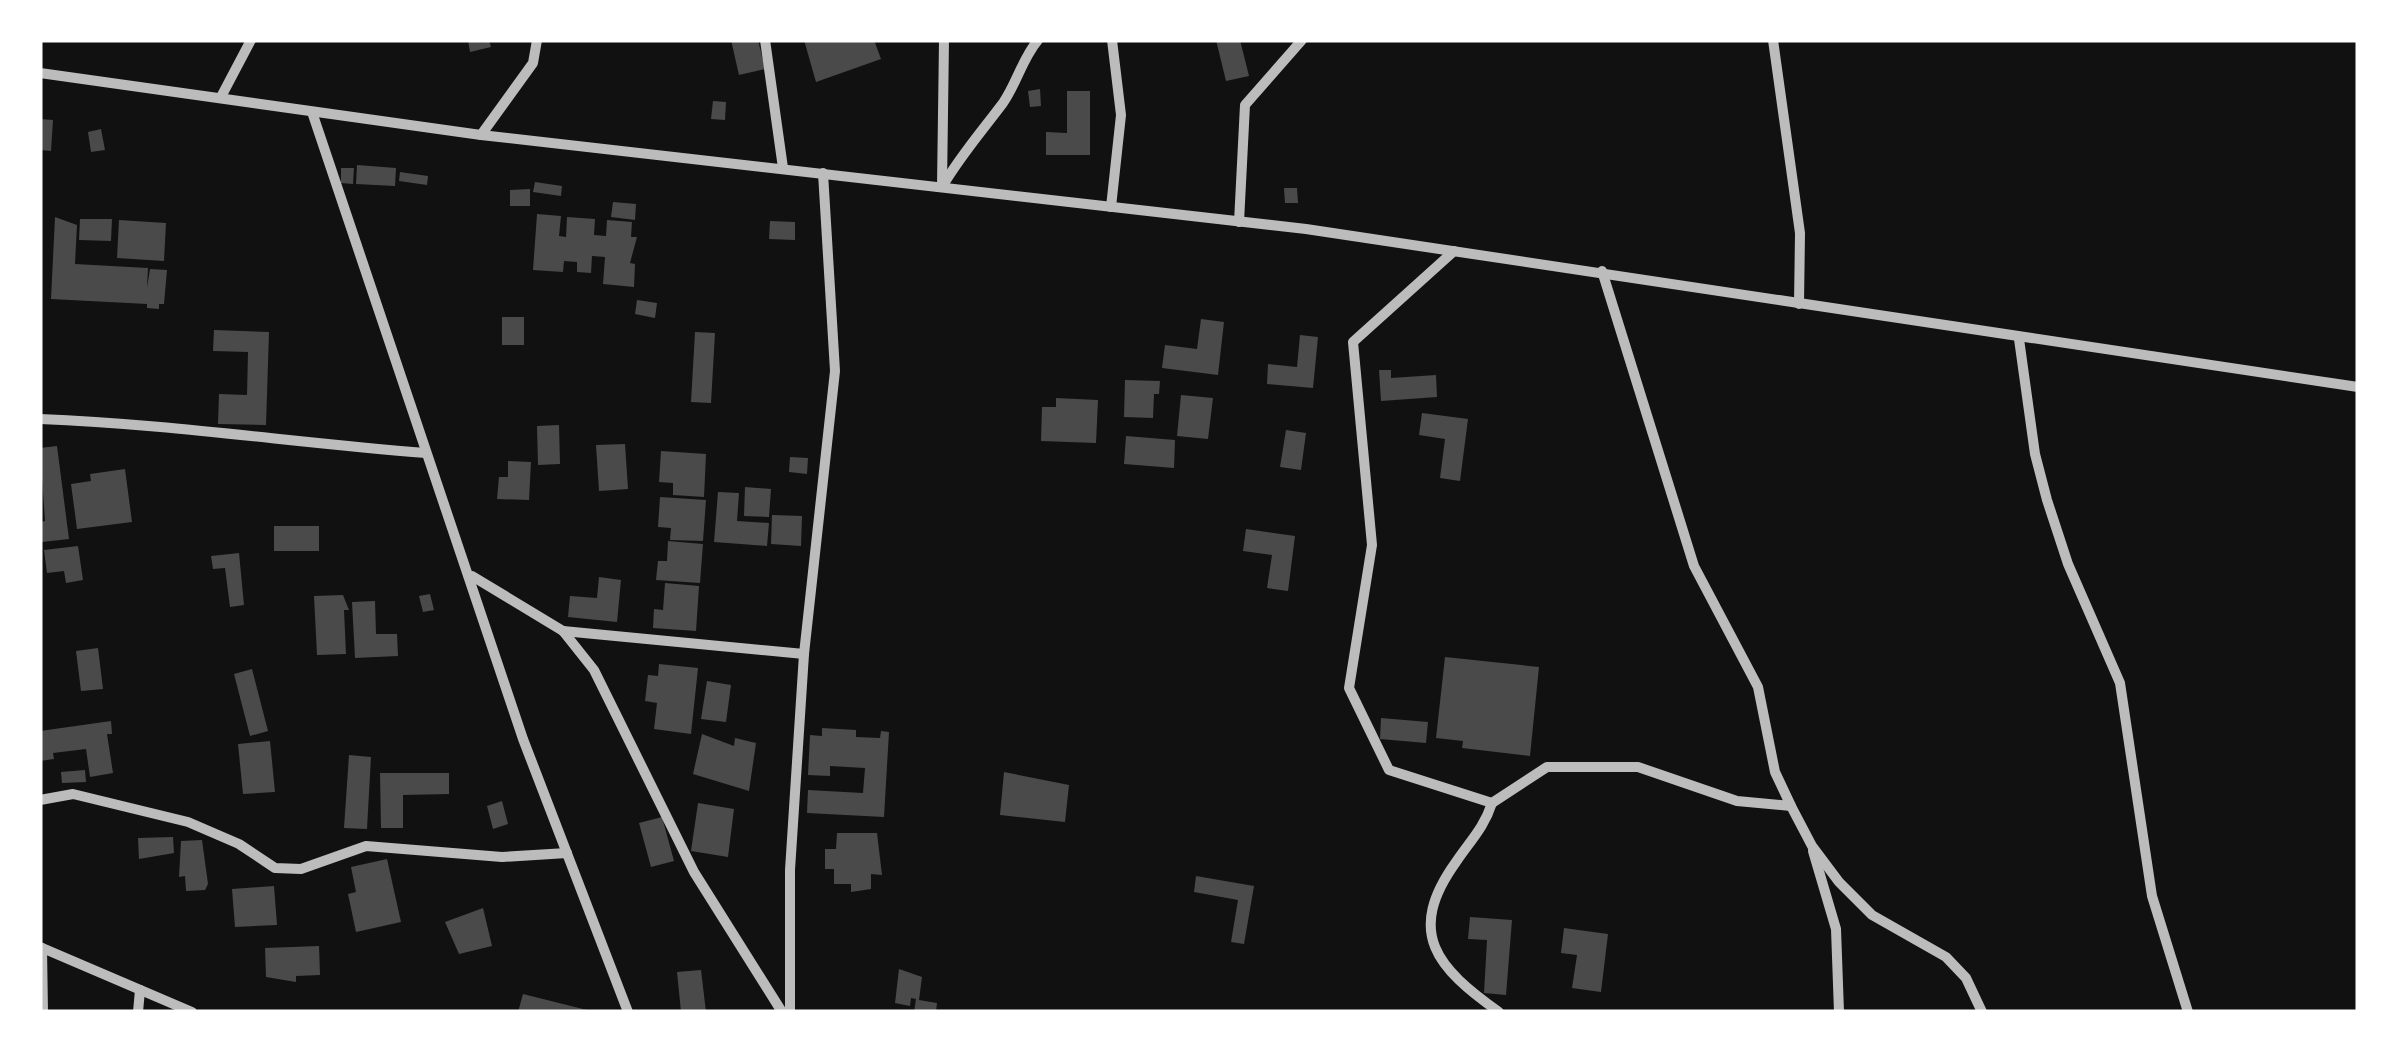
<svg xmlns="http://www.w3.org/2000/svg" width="2398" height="1052" viewBox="0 0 2398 1052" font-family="'Nunito Sans',sans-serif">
<rect width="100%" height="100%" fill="#111"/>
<g fill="#4a4a4a">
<polygon points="468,40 489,40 491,47 470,52"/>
<polygon points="731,40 758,40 765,69 739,75"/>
<polygon points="804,40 874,40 881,59 816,82"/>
<polygon points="1216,40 1240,40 1249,76 1226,81"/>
<polygon points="1040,89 1041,106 1030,107 1028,91"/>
<polygon points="1067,91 1090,91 1090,155 1046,155 1046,132 1067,133"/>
<polygon points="713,101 726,102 725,120 711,119"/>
<polygon points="40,119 53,120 51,151 40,150"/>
<polygon points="101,129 105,150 91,152 88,132"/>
<polygon points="357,165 396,168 395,186 356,184"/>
<polygon points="341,168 354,168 353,184 341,183"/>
<polygon points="400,172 428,176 427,185 399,181"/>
<polygon points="535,182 562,186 561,196 533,192"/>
<polygon points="1284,188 1297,188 1298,203 1285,203"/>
<polygon points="530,189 530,206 510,206 510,190"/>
<polygon points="613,202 636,204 635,220 611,217"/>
<polygon points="537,214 561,216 559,236 566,237 567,217 595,219 594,235 606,236 607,220 632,222 631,237 637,237 630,263 635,264 634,287 603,284 605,257 592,256 591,273 577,272 577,262 564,261 563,272 533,270"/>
<polygon points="55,217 77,225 75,264 148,268 147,288 150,269 167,270 164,304 159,304 159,309 147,308 147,304 51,299"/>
<polygon points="80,219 112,219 111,241 79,240"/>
<polygon points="119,220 166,223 164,261 117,258"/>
<polygon points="770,221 795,222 795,240 769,239"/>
<polygon points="637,300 657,303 655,318 635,314"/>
<rect x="502" y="317" width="22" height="28"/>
<polygon points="1201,319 1224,322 1218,375 1162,368 1165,345 1197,349"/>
<polygon points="214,330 269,332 266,425 218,424 219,394 247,395 248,352 213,351"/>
<polygon points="695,332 715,333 711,403 691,402"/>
<polygon points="1300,335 1318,337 1313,388 1267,384 1268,364 1297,367"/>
<polygon points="1379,370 1391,370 1391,378 1436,375 1437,397 1381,401"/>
<polygon points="1125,380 1160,381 1159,394 1154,394 1153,418 1124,417"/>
<polygon points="1181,395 1213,398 1208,439 1177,436"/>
<polygon points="1056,398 1098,400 1096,443 1041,441 1042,407 1056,407"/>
<polygon points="1422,413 1468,419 1460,481 1440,478 1445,439 1419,435"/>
<polygon points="559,425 560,464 538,465 537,426"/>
<polygon points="1286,430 1306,433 1301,470 1280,467"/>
<polygon points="1126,436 1175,440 1174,468 1124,464"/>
<polygon points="625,444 628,489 599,491 596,445"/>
<polygon points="57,446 69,539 42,542 40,522 45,521 40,448"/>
<polygon points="661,451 706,454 704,497 673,495 673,483 659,482"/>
<polygon points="790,457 808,458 807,474 789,472"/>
<polygon points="508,461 531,462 529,500 497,499 499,477 508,477"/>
<polygon points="125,469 132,522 77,529 71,484 91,481 90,474"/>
<polygon points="745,487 771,489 769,517 744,516"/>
<polygon points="718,492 739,493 737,521 769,523 767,546 714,542"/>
<polygon points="660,497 706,500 703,541 670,540 671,528 658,527"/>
<polygon points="772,515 802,516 801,546 771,544"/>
<rect x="274" y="526" width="45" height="25"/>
<polygon points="1246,529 1295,536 1288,591 1267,588 1272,555 1243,551"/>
<polygon points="668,541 703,544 700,583 656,580 658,561 667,561"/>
<polygon points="78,546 83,580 66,583 64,571 47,573 44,550"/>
<polygon points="239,553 244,605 230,607 225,568 213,569 211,556"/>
<polygon points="599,577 621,580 617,622 568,617 570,596 597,598"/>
<polygon points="665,583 699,586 696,631 653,628 654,609 663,610"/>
<polygon points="430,594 434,610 423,612 419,596"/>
<polygon points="343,595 349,610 344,610 346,654 317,655 314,596"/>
<polygon points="375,601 376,634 397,634 398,656 355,658 352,602"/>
<polygon points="98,648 103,689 81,691 76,651"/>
<polygon points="1445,657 1539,667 1530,756 1462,748 1463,741 1436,738"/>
<polygon points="659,664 698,668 691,734 654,729 657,703 645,701 648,675 658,676"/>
<polygon points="252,669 268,731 250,736 234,674"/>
<polygon points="707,681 731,685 726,722 701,719"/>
<polygon points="1381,718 1428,722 1426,743 1380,739"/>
<polygon points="111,721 112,734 107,734 113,773 90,777 86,749 53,753 54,759 40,761 40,731"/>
<polygon points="822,728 856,730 856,737 880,738 881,731 889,732 884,817 807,813 808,790 863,793 865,768 830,766 830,776 808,775 810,735 822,736"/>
<polygon points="702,734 734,746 735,738 756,743 749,791 693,774"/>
<polygon points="270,741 275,792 243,794 238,744"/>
<polygon points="349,755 371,757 367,829 344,828"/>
<polygon points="85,770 86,782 62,783 61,772"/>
<polygon points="1004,772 1069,785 1065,822 1000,815"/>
<polygon points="380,773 449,773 449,794 403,795 403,828 381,828"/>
<polygon points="502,801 508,824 493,829 487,806"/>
<polygon points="698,803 734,809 728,857 691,851"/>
<polygon points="662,817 674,861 651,867 639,823"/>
<polygon points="837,833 877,833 882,875 871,874 871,889 851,892 851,884 834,884 834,869 825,869 825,849 836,849"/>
<polygon points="173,837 174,853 139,859 138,838"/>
<polygon points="202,840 208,884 205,890 186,891 185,876 179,877 181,841"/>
<polygon points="387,859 401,922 356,932 348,894 356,892 351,867"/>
<polygon points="1196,876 1254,886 1244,944 1231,942 1238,900 1194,892"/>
<polygon points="274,886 277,925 235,927 232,889"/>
<polygon points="483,908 492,946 459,954 445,922"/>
<polygon points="1470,917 1512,920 1506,995 1484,993 1487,940 1468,939"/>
<polygon points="1564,928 1608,934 1601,992 1572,988 1577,955 1561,953"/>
<polygon points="319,946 320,975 296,976 296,982 266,977 265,948"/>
<polygon points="899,969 922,977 919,1000 937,1003 936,1012 914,1012 916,999 911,998 910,1006 895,1003"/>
<polygon points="701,970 706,1012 681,1012 677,972"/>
<polygon points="523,994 591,1011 590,1012 518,1012"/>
</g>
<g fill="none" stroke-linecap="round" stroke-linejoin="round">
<g stroke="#bcbcbc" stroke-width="10">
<polyline points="765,40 783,168"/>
<polyline points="1773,40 1800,233 1799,304"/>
<polyline points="40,73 481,135 1306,229 2358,387"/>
<polyline points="222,95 251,40"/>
<polyline points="312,112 523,739 628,1012"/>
<polyline points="481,135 533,63 537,40"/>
<polyline points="942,186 944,40"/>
<path d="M942 187C960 156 982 131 1003 103 1017 83 1022 59 1038 40"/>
<polyline points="1111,207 1121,115 1112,40"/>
<polyline points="1239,222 1245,105 1302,40"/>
<path d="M1454 251 1353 342 1372 545 1349 688 1389 770 1492 803C1484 828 1470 841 1456 862 1405 933 1437 968 1499 1012"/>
<polyline points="1602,271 1694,566 1758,687 1775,772 1791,806 1812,846 1839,882 1872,915 1946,957 1966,978 1982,1012"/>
<polyline points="2019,339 2035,454 2047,500 2068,564 2120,683 2152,896 2188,1012"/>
<path d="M40 419C169 424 297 443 426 453"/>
<polyline points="472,576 563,631 594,670 694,872 782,1012"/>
<polyline points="563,631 804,654"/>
<polyline points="40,800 73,794 188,822 239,844 275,868 301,869 366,846 502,857 567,853"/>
<polyline points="1492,803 1547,767 1638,767 1737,801 1791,806"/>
<polyline points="1813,851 1836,929 1839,1012"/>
<polyline points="40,947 192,1012"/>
<polyline points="42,948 43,1012"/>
<polyline points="138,1012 140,990"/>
<polyline points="790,1012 790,870 804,654 835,371 823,173"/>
</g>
</g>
<rect width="2398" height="1052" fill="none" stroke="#ffffff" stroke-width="85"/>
</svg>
